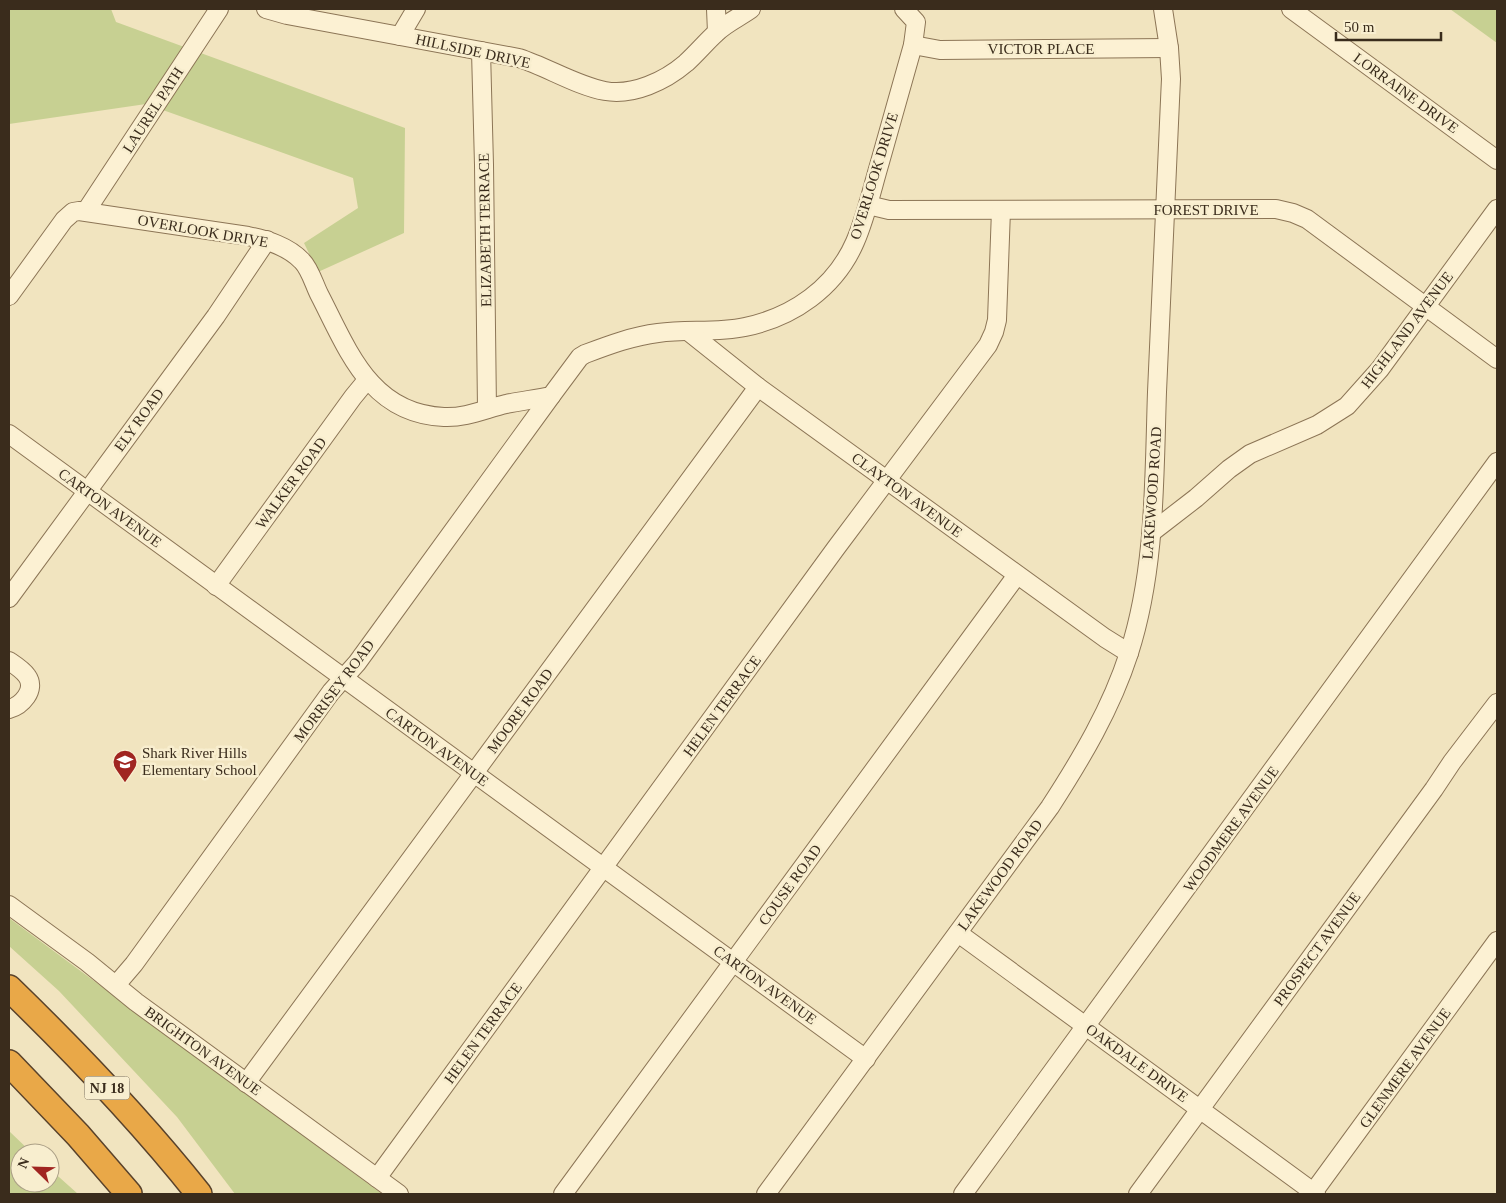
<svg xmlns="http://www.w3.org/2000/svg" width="1506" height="1203" viewBox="0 0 1506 1203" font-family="'Times New Roman',serif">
<rect width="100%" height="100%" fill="#f1e4bf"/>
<g fill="#c7d092">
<polygon points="9,9 111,9 116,22 405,128 404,233 318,272 304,243 358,208 353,178 146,104 9,124"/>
<polygon points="1450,9 1497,9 1497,43"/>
<polygon points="9,918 382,1194 235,1194 177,1117 59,991 9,946"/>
<polygon points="9,1131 32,1153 20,1153 20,1183 50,1183 50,1169 78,1194 9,1194"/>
</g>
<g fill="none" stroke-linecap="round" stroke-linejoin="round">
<defs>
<g id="minor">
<path d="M266 9 287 15 519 58C547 67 577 86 605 91 633 96 665 81 686 63 697 53 706 42 716 33 726 23 740 17 751 9"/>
<polyline points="716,9 717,32"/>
<polyline points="1291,9 1497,160"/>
<polyline points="400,36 416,9"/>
<polyline points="913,45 940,50 1169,48"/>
<polyline points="481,51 484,165 487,409"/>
<polyline points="868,205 889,210 1276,209 1293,213 1307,219 1497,359"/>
<polyline points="86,211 219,9"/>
<path d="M9 296 64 220 73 212 79 211 248 236C267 240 288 246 302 261 310 269 314 284 319 294 348 350 370 414 444 417 466 418 485 409 506 404 521 401 536 399 551 396L580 357 585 354C609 345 633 336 658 333 687 329 717 333 745 327 793 317 835 288 855 242 866 217 872 189 880 162 891 123 902 84 913 45L916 22 904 9"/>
<polyline points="689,332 758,387 1105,638 1129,653"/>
<polyline points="9,434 866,1059"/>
<polyline points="1152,532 1196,498 1229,469 1250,454 1317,425 1347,406 1380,369 1497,209"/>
<polyline points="216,586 353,397 367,380"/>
<polyline points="9,598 216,316 267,240"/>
<path d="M9 661C15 665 23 670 27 676 37 690 21 706 9 709"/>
<polyline points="9,905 87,962 136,1002 399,1194"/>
<polyline points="958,933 1316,1194"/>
<polyline points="116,985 134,964 331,692 357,663 551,396"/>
<polyline points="246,1083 758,387"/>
<polyline points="377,1178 836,548 988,345 994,332 997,320 1001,210"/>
<polyline points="563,1194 1017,575"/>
<path d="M766 1194 1050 807C1081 759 1111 709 1129 653 1156 569 1154 479 1157 392 1162 287 1166 183 1171 79L1169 48 1163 9"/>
<polyline points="963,1194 1497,462"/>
<polyline points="1138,1194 1434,789 1452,762 1497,703"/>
<polyline points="1312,1194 1497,941"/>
</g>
<g id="highway">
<path d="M9 988C76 1053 141 1121 199 1194"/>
<polyline points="9,1063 78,1135 129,1194"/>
</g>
</defs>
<use href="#minor" stroke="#8c7556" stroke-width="20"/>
<use href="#highway" stroke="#59422b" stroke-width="28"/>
<use href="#minor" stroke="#fcf1d3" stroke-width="18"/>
<use href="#highway" stroke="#e9a848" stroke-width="25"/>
</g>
<defs>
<symbol id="school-pin" viewBox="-11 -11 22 30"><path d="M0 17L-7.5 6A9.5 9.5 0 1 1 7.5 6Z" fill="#a02521" stroke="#f8eecf"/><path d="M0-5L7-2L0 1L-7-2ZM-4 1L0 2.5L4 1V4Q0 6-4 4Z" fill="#fff"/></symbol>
</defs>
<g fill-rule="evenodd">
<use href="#school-pin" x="111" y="748" width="28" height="38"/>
</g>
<g text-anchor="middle" stroke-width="5" stroke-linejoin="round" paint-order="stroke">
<rect fill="#f8eecf" stroke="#736652" stroke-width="1" x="84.5" y="1076.5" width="45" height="23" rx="4"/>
<g font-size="14" font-weight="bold" fill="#3a2c1c">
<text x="107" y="1093">NJ 18</text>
</g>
<g font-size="15" fill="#3a2c1c" stroke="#f8eecf">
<text x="1041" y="54">VICTOR PLACE</text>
<text transform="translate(473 51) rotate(12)" y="5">HILLSIDE DRIVE</text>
<text transform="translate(1406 93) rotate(36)" y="5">LORRAINE DRIVE</text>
<text transform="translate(153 110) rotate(-57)" y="5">LAUREL PATH</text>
<text transform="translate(874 176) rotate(-73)" y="5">OVERLOOK DRIVE</text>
<text x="1206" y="215">FOREST DRIVE</text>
<text transform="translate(485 230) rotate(-91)" y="5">ELIZABETH TERRACE</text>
<text transform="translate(203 231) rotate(10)" y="5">OVERLOOK DRIVE</text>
<text transform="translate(1407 330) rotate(-53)" y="5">HIGHLAND AVENUE</text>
<text transform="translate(139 420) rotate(-54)" y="5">ELY ROAD</text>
<text transform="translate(291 483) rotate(-54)" y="5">WALKER ROAD</text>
<text transform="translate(1152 493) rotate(-86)" y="5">LAKEWOOD ROAD</text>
<text transform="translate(907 495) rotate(36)" y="5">CLAYTON AVENUE</text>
<text transform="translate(110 508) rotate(36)" y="5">CARTON AVENUE</text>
<text transform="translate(334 691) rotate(-53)" y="5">MORRISEY ROAD</text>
<text transform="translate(722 706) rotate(-54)" y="5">HELEN TERRACE</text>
<text transform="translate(520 711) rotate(-54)" y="5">MOORE ROAD</text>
<text transform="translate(437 747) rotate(36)" y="5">CARTON AVENUE</text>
<text transform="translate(1231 829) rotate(-54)" y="5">WOODMERE AVENUE</text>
<text transform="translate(1000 875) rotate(-54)" y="5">LAKEWOOD ROAD</text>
<text transform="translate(790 885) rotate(-54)" y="5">COUSE ROAD</text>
<text transform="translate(1317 949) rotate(-54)" y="5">PROSPECT AVENUE</text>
<text transform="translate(765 985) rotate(36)" y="5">CARTON AVENUE</text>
<text transform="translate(483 1033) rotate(-54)" y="5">HELEN TERRACE</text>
<text transform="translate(203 1051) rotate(36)" y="5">BRIGHTON AVENUE</text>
<text transform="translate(1137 1063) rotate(36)" y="5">OAKDALE DRIVE</text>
<text transform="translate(1405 1068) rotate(-54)" y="5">GLENMERE AVENUE</text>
</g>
<g font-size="15" fill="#3a2c1c" stroke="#f8eecf" text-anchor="start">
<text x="142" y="758">Shark River Hills<tspan x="142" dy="17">Elementary School</tspan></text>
</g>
</g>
<rect width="1506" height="1203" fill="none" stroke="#3a2c1c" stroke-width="20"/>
<g transform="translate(35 1168) rotate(293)"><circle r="24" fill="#f8eecf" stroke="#aca087"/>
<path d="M0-4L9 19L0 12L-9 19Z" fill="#a02521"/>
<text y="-8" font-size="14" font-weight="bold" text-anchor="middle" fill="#3a2c1c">N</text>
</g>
<path d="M1336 32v8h105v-8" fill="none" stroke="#3a2c1c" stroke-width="2.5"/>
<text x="1344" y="32" font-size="15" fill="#3a2c1c" stroke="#f8eecf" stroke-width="4" paint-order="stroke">50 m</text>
</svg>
